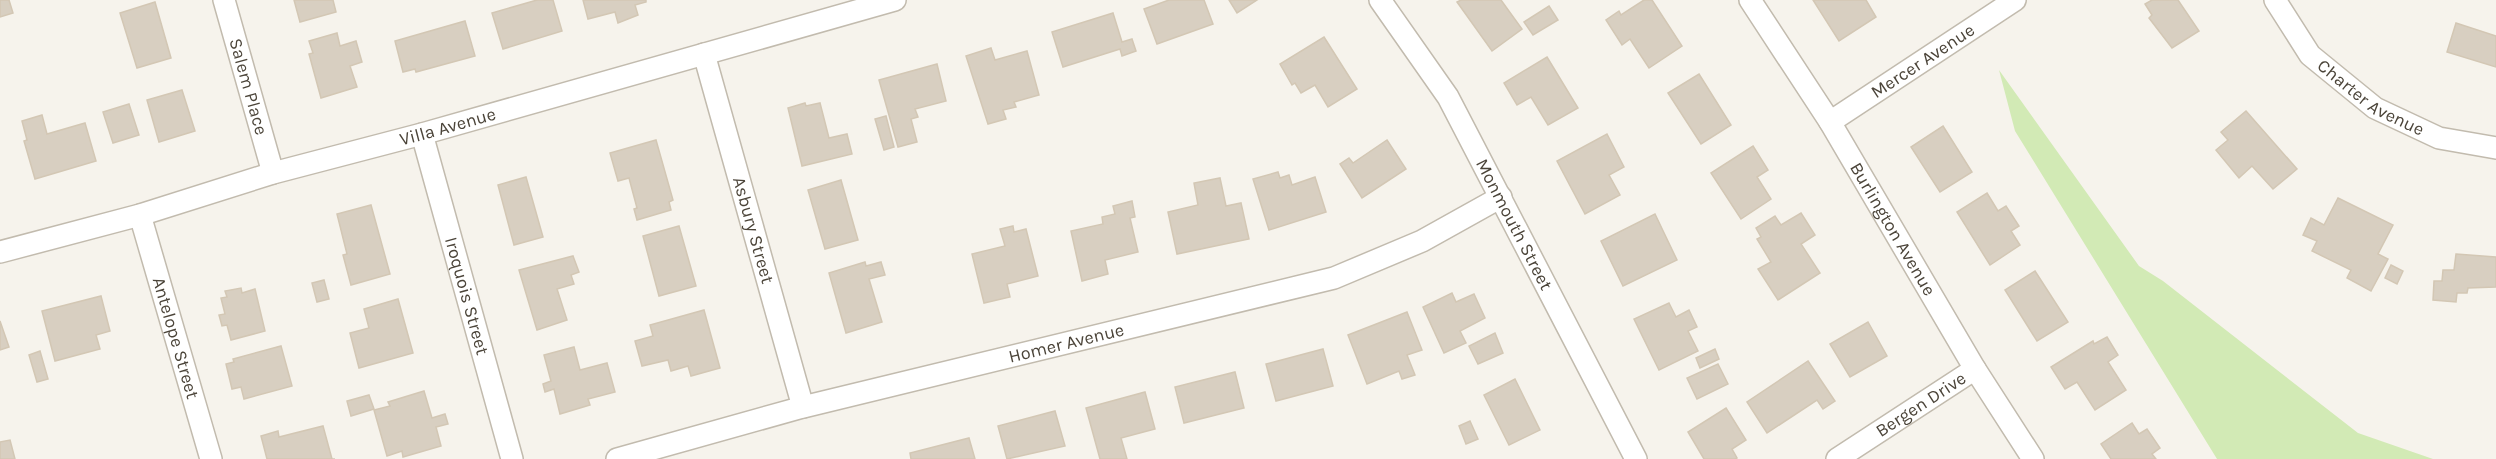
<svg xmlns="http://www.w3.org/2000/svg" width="2496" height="459" viewBox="0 0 2496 459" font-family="Karla,sans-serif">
<rect width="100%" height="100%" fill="#f6f3ec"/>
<polygon fill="#d2eab5" points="1999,70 2139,266 2163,281 2358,433 2433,459 2217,459 2015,131"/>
<g fill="#d8cfc1" stroke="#d3c7b4" stroke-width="1.5">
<polygon points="0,0 9,0 13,13 0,17"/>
<polygon points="294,0 333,0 336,12 300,22"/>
<polygon points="537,0 553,0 562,31 503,49 492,13"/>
<polygon points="583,0 646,0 646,2 635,5 638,15 618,23 615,12 588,19"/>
<polygon points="1169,0 1204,0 1213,24 1157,44 1144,9"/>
<polygon points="1229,0 1257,0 1237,13"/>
<polygon points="1461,0 1501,0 1522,29 1492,51 1457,2"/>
<polygon points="1644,0 1652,0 1682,46 1649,68 1630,39 1622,45 1606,20 1619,11 1621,15"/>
<polygon points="1813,0 1866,0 1876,17 1839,41"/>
<polygon points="2152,0 2178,0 2199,31 2172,48 2149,18 2152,15 2145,4"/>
<polygon points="155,2 171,58 137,68 120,13"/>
<polygon points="1549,6 1558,20 1533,35 1524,22"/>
<polygon points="1113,13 1122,42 1132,39 1136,51 1122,56 1120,49 1063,67 1052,32"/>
<polygon points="465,21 475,56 416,72 415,69 403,72 395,41"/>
<polygon points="2456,23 2496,36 2496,67 2447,52"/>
<polygon points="337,33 340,46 356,41 362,62 350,66 357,87 321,98 309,54 313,53 309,41"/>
<polygon points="1324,37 1357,89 1328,107 1315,85 1301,93 1295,83 1292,85 1280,64"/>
<polygon points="991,48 995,60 1027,51 1039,95 1014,102 1016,107 1003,110 1006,119 988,124 966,56"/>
<polygon points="1547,57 1578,108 1548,125 1531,97 1517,105 1504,83"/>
<polygon points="937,64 946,101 915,109 918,117 911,119 917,142 898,147 879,80"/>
<polygon points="1699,74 1731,125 1701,144 1668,93"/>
<polygon points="182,90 195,131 159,142 147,100"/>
<polygon points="805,103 806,106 820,103 829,138 847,134 852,154 802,166 788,108"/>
<polygon points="129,104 139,135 113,143 103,112"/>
<polygon points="2246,111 2297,169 2273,189 2252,166 2239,178 2216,150 2228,140 2221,132"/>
<polygon points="42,115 47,134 85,123 96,161 35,179 24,141 27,140 22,121"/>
<polygon points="886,116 894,147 884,150 875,119"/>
<polygon points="1943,126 1972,172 1940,192 1911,147"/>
<polygon points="1607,134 1624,167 1609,175 1620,195 1585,214 1557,161"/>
<polygon points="656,140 673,200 669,202 671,210 637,220 634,209 637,208 629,178 618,181 610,153"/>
<polygon points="1387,140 1406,169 1362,198 1340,164 1349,158 1353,163"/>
<polygon points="1753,146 1768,170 1757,177 1771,199 1741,219 1711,173"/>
<polygon points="1278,172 1280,178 1289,175 1292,185 1315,177 1326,212 1269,230 1253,179"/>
<polygon points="526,177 543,237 514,245 498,185"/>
<polygon points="1220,178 1226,206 1241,203 1249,239 1177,254 1168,212 1198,205 1194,183"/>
<polygon points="841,180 858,240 825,249 808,190"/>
<polygon points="1987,193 1998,211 2006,206 2019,226 2011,231 2020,245 1990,265 1957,212"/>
<polygon points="2338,198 2393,225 2378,254 2388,259 2371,291 2347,278 2351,270 2312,251 2317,241 2303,235 2311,218 2324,225"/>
<polygon points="1132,201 1135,217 1130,218 1138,252 1105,260 1108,274 1082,281 1071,231 1103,224 1102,217 1115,214 1113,206"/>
<polygon points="371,205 390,274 351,285 343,255 347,254 337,214"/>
<polygon points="1801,213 1815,235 1801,244 1820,273 1778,300 1758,269 1771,262 1757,239 1761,237 1756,228 1775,216 1781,225"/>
<polygon points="1655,214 1677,260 1623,286 1601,241"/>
<polygon points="679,226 696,286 659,296 643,236"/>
<polygon points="1013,226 1014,232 1026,229 1038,276 1007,284 1010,297 984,303 972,254 1005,246 1000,229"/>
<polygon points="2456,254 2496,257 2496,287 2468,288 2467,293 2457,293 2456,302 2433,300 2434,281 2442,281 2443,270 2454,270"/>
<polygon points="573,256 579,272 571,275 574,284 557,289 567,320 537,330 519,270"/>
<polygon points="865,262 866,266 881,262 885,275 869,279 882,322 846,333 829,273"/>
<polygon points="2391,265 2403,271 2397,284 2385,278"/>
<polygon points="2035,271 2068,322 2037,341 2005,290"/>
<polygon points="324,280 329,299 317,302 312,283"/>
<polygon points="241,288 242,293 255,289 265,331 231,340 227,325 222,326 219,315 225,314 221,298 227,297 225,291"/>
<polygon points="1452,293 1456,302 1474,294 1485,318 1460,331 1466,343 1444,353 1423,307"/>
<polygon points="101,296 110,331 96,335 100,349 55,361 42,311"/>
<polygon points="398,299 413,353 359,368 350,333 369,328 364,309"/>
<polygon points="1669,303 1676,317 1689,310 1697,327 1688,331 1698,351 1659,370 1634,319"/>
<polygon points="704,310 720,368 691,376 688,366 671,371 668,360 642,366 635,341 653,336 650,325"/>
<polygon points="1407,312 1422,350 1407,355 1415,375 1402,379 1399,371 1367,384 1348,335"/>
<polygon points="0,321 9,347 0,350"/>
<polygon points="1868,322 1887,356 1850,377 1830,344"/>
<polygon points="1495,333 1503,353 1478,364 1469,346"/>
<polygon points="2107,337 2118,355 2108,362 2126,390 2095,410 2077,382 2065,389 2051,367 2093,341 2094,344"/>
<polygon points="281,346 292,386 244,399 241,387 232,389 226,364 234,362 233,359"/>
<polygon points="574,347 580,370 607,363 615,392 588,399 590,405 560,414 554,389 545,392 543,384 551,381 544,355"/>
<polygon points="1323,349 1333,386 1276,401 1266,364"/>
<polygon points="1715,349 1719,359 1700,368 1696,358"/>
<polygon points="40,351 48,379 37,382 29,355"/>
<polygon points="1808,361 1835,401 1823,409 1817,400 1767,433 1747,402"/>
<polygon points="1718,364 1728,384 1697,399 1687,378"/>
<polygon points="1235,372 1244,408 1184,423 1175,387"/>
<polygon points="1515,379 1540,430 1509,445 1484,395"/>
<polygon points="424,391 432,418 445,414 448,424 436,427 441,446 403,457 402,451 387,456 374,410 390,406 388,402"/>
<polygon points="1145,392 1155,429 1121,438 1127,459 1100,459 1086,408"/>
<polygon points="369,395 374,409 351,416 347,401"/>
<polygon points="1726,408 1746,440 1732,449 1737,458 1735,459 1704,459 1688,432"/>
<polygon points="1055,411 1065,446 1007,459 998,426"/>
<polygon points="1470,421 1478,439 1466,444 1459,426"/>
<polygon points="2132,423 2139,434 2147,429 2160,448 2152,454 2156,459 2111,459 2101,444"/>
<polygon points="323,426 332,459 335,459 267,459 261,436 278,431 279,437"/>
<polygon points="969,438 975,459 911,459 910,453"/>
<polygon points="10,440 15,459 0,459 0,442"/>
</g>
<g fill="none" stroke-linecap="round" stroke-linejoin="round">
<defs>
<g id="minor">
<path id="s1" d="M224 0 273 173"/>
<path id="s2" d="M1380 0 1448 97 1636 459"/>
<path id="s3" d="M1750 0 1830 122 1975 369 2033 459"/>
<path id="s4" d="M2275 0 2310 55 2375 108 2439 138 2496 148"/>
<path id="s5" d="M704 54 803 407"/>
<path id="s6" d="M1830 122 2015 0"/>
<path id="s7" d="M422 134 512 459"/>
<path id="s8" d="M140 215 211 459"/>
<path id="s9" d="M0 252 140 215 273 173 422 134 895 0"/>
<path id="s10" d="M617 459 803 407 1334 278 1422 241 1501 197"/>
<path id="s11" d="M1837 459 1975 369"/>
</g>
</defs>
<use href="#minor" stroke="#c2bbae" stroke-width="24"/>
<use href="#minor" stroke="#fff" stroke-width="21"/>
</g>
<g text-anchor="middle" stroke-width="4.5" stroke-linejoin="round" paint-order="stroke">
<g font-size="18" fill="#4b4439" stroke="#fff">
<text dy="6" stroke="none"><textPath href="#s6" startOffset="111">Mercer Avenue</textPath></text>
<text dy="6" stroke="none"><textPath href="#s1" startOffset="90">Salem Place</textPath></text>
<text dy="6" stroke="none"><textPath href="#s4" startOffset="140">Charter Avenue</textPath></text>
<text dy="6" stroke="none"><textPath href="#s9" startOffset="465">Villa Avenue</textPath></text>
<text dy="6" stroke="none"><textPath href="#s2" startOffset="262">Monmouth Street</textPath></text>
<text dy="6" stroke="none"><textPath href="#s3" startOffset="270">Burlington Avenue</textPath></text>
<text dy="6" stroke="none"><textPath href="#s5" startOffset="183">Asbury Street</textPath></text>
<text dy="6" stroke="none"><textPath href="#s7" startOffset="168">Iroquois Street</textPath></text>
<text dy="6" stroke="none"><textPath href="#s8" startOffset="128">Antelope Street</textPath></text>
<text dy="6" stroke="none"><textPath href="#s10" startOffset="464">Homer Avenue</textPath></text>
<text dy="6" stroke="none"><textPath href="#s11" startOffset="100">Bergen Drive</textPath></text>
</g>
</g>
</svg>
